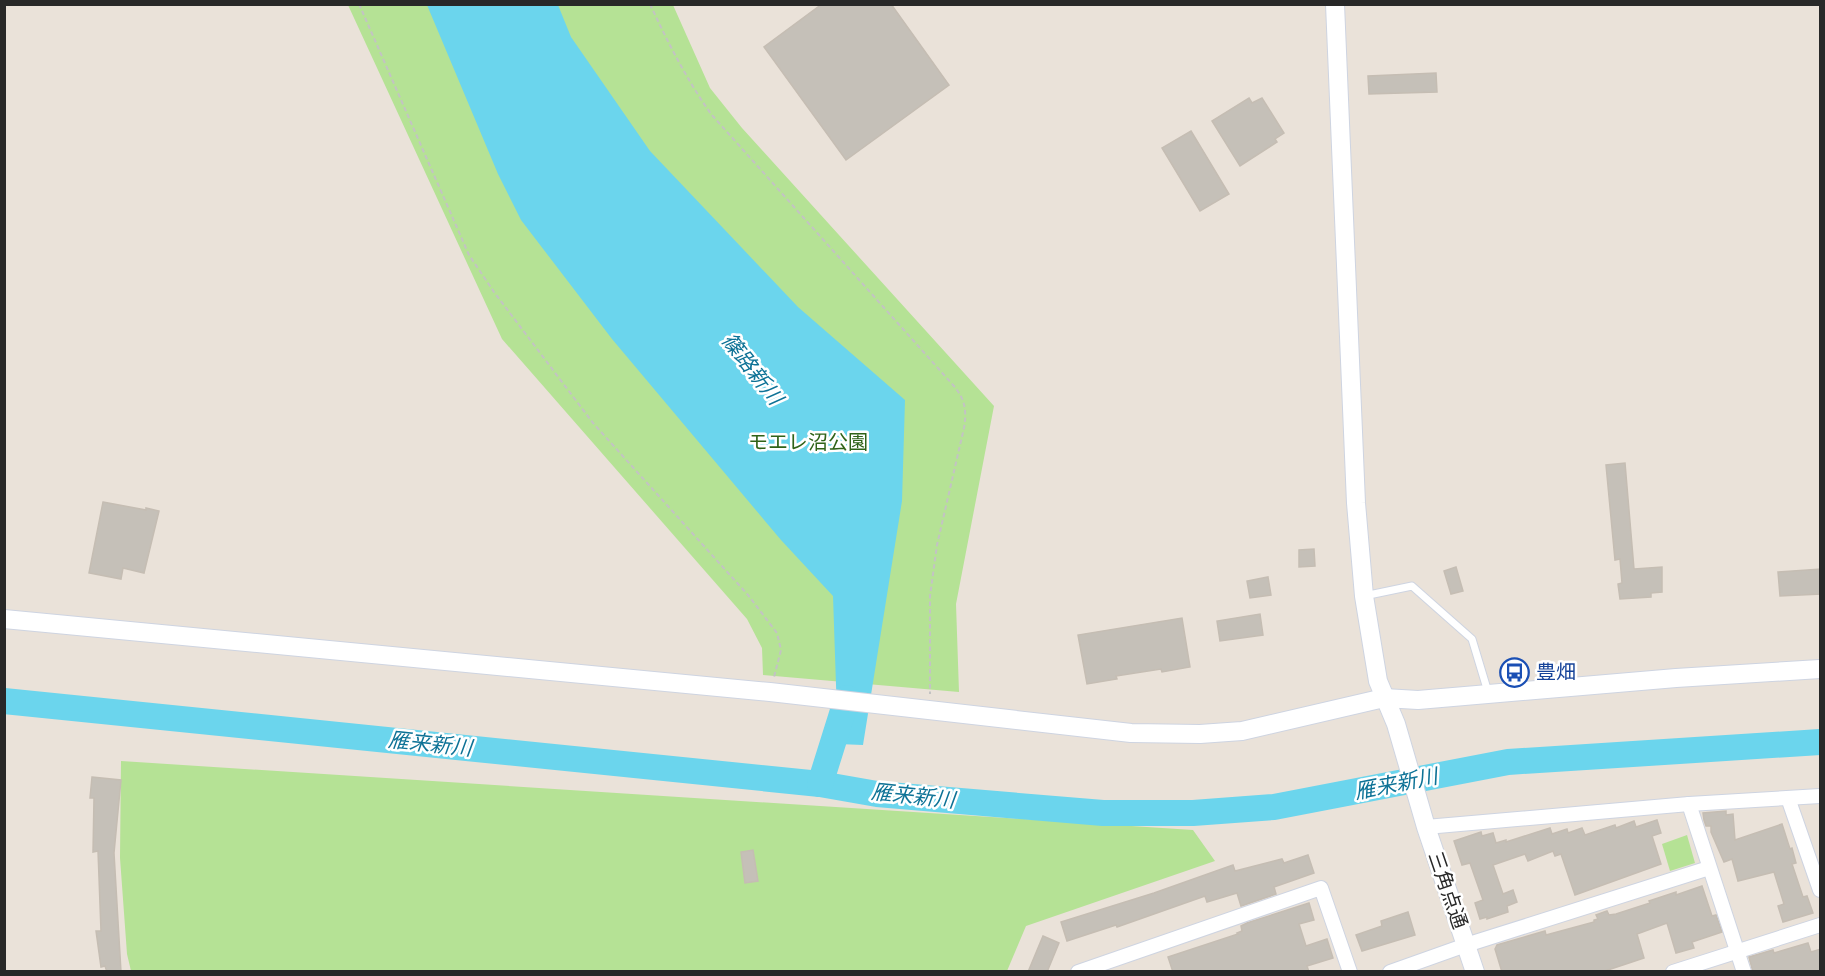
<svg xmlns="http://www.w3.org/2000/svg" width="1825" height="976" viewBox="0 0 1825 976" font-family="Inter,'Noto Sans JP',sans-serif">
<rect width="100%" height="100%" fill="#eae2d9"/>
<g fill="#b5e295">
<polygon points="348,5 673,5 710,88 742,128 994,406 956,604 959,692 763,675 762,648 747,619 502,339"/>
<polygon points="121,761 1193,830 1215,861 1026,926 1007,971 131,971 127,954 120,858"/>
<polygon points="1687,835 1695,863 1670,871 1662,844"/>
</g>
<polygon fill="#6bd5ed" points="427,5 558,5 571,37 650,151 798,307 905,400 902,501 863,745 838,744 833,596 781,540 612,339 521,220 498,174"/>
<g fill="none" stroke-linecap="round" stroke-linejoin="round">
<g stroke="#6bd5ed" stroke-width="26">
<polyline points="4,701 820,784 877,794 1103,813 1193,813 1274,807 1508,762 1820,742"/>
<polyline points="820,784 847,698"/>
</g>
</g>
<g fill="#c5c0b8" stroke="#c5bdb3" stroke-width="1.5">
<polygon points="822,4 891,4 949,85 846,160 764,47"/>
<polygon points="1436,73 1437,92 1369,94 1368,76"/>
<polygon points="1249,98 1252,103 1262,98 1284,133 1275,139 1277,142 1240,166 1212,121"/>
<polygon points="1191,131 1229,194 1200,211 1162,148"/>
<polygon points="1625,463 1634,569 1662,567 1662,592 1651,593 1651,597 1620,599 1618,584 1622,583 1620,559 1615,560 1606,465"/>
<polygon points="103,502 146,510 146,508 159,511 144,573 123,568 121,579 89,573"/>
<polygon points="1314,549 1315,566 1299,567 1299,550"/>
<polygon points="1456,567 1463,591 1451,594 1444,571"/>
<polygon points="1821,569 1821,594 1780,596 1778,572"/>
<polygon points="1268,577 1271,595 1250,598 1247,581"/>
<polygon points="1260,614 1263,635 1220,641 1217,621"/>
<polygon points="1182,618 1190,667 1162,672 1161,669 1116,676 1117,679 1087,684 1078,635"/>
<polygon points="92,777 121,780 114,853 121,972 107,972 105,966 101,967 96,931 101,931 98,851 93,852 94,798 90,798"/>
<polygon points="1726,811 1726,815 1733,814 1735,840 1782,824 1790,849 1792,848 1796,863 1792,864 1803,897 1807,896 1813,913 1783,922 1778,906 1784,904 1774,872 1738,881 1732,859 1724,862 1711,832 1711,826 1706,826 1704,820 1703,813"/>
<polygon points="1657,820 1661,833 1652,836 1661,864 1575,895 1561,854 1555,856 1553,851 1528,861 1525,854 1493,865 1503,894 1513,890 1517,902 1507,906 1508,912 1487,919 1487,917 1480,919 1475,903 1483,900 1470,863 1462,865 1454,841 1481,832 1482,836 1493,833 1496,843 1506,840 1506,842 1550,828 1552,834 1567,829 1568,833 1582,828 1585,835 1615,825 1616,828 1634,821 1636,827"/>
<polygon points="753,850 758,881 745,883 741,852"/>
<polygon points="1308,855 1314,873 1274,887 1276,894 1241,906 1237,893 1207,902 1205,896 1117,927 1116,925 1067,941 1061,922 1154,893 1233,865 1235,871 1282,859 1284,863"/>
<polygon points="1702,886 1712,916 1716,915 1722,932 1692,942 1694,948 1676,953 1667,923 1637,934 1644,958 1602,972 1502,972 1495,949 1497,945 1545,931 1546,935 1594,922 1594,920 1598,919 1596,915 1607,911 1609,915 1616,914 1650,903 1649,901 1676,892 1676,895"/>
<polygon points="1309,903 1314,920 1299,924 1306,946 1327,939 1333,958 1307,966 1309,972 1173,972 1168,957 1238,934 1237,933 1242,931 1241,926 1247,923"/>
<polygon points="1408,912 1415,935 1362,951 1356,935 1382,926 1381,921"/>
<polygon points="1043,936 1059,943 1047,972 1028,972"/>
<polygon points="1808,943 1811,952 1821,949 1821,972 1753,972 1749,957 1773,950 1774,953"/>
</g>
<g fill="none" stroke-linecap="round" stroke-linejoin="round">
<defs>
<polyline id="service" points="1364,596 1412,586 1472,639 1488,692"/>
<g id="minor">
<polyline points="1788,798 1820,890"/>
<polyline points="1689,804 1744,972"/>
<polyline points="1426,827 1689,804 1820,796"/>
<polyline points="1078,972 1321,888 1350,972"/>
<polyline points="1390,972 1466,945 1709,868"/>
<polyline points="1673,972 1820,925"/>
</g>
<g id="tertiary">
<polyline points="1335,4 1356,503 1364,596 1378,681 1396,724 1426,827 1475,972"/>
<polyline points="4,619 770,692 1131,733 1200,734 1242,731 1384,698 1418,700 1676,678 1820,669"/>
</g>
</defs>
<use href="#service" stroke="#ced4e1" stroke-width="9"/>
<use href="#minor" stroke="#ced4e1" stroke-width="16"/>
<use href="#tertiary" stroke="#ced4e1" stroke-width="20"/>
<g stroke="#c3c3c3" stroke-width="2" stroke-dasharray="4.5 3" stroke-linecap="butt">
<polyline points="359,4 469,255 494,292 593,423 748,595 777,633 781,650 774,677"/>
<path d="M650 4C668 43 687 80 711 114L953 385C965 399 967 410 964 428L937 545 930 596V694"/>
</g>
<use href="#service" stroke="#fff" stroke-width="7"/>
<use href="#minor" stroke="#fff" stroke-width="14"/>
<use href="#tertiary" stroke="#fff" stroke-width="18"/>
</g>
<defs>
<symbol id="bus-ring" viewBox="-11 -11 22 22"><circle r="9.5" fill="#fff" stroke="#1a4fb4" stroke-width="1.5"/><path d="M-5-6H5V4H4V6H2V4H-2V6H-4V4H-5ZM-3.5-4V0h7V-4ZM-3.5 1.2v1.5H-2V1.2ZM2 1.2v1.5H3.5V1.2Z" fill="#1a4fb4"/></symbol>
</defs>
<g fill-rule="evenodd">
<use href="#bus-ring" x="1498" y="656" width="33" height="33"/>
</g>
<g text-anchor="middle" stroke-width="5" stroke-linejoin="round" paint-order="stroke">
<g font-size="20" fill="#2f6319" stroke="#fff">
<text x="808" y="449">モエレ沼公園</text>
</g>
<g font-size="20" fill="#164399" stroke="#fff" text-anchor="start">
<text x="1536" y="679">豊畑</text>
</g>
<g font-size="20" fill="#282828" stroke="#fff">
<text transform="translate(1448 890) rotate(71)" y="7">三角点通</text>
</g>
<g font-size="21" font-style="italic" fill="#0d7296" stroke="#fff">
<text transform="translate(752 369) rotate(52)" y="7">篠路新川</text>
<text transform="translate(430 744) rotate(6)" y="7">雁来新川</text>
<text transform="translate(1396 784) rotate(-11)" y="7">雁来新川</text>
<text transform="translate(913 796) rotate(6)" y="7">雁来新川</text>
</g>
</g>
<rect width="1825" height="976" fill="none" stroke="#282828" stroke-width="12"/>
</svg>
